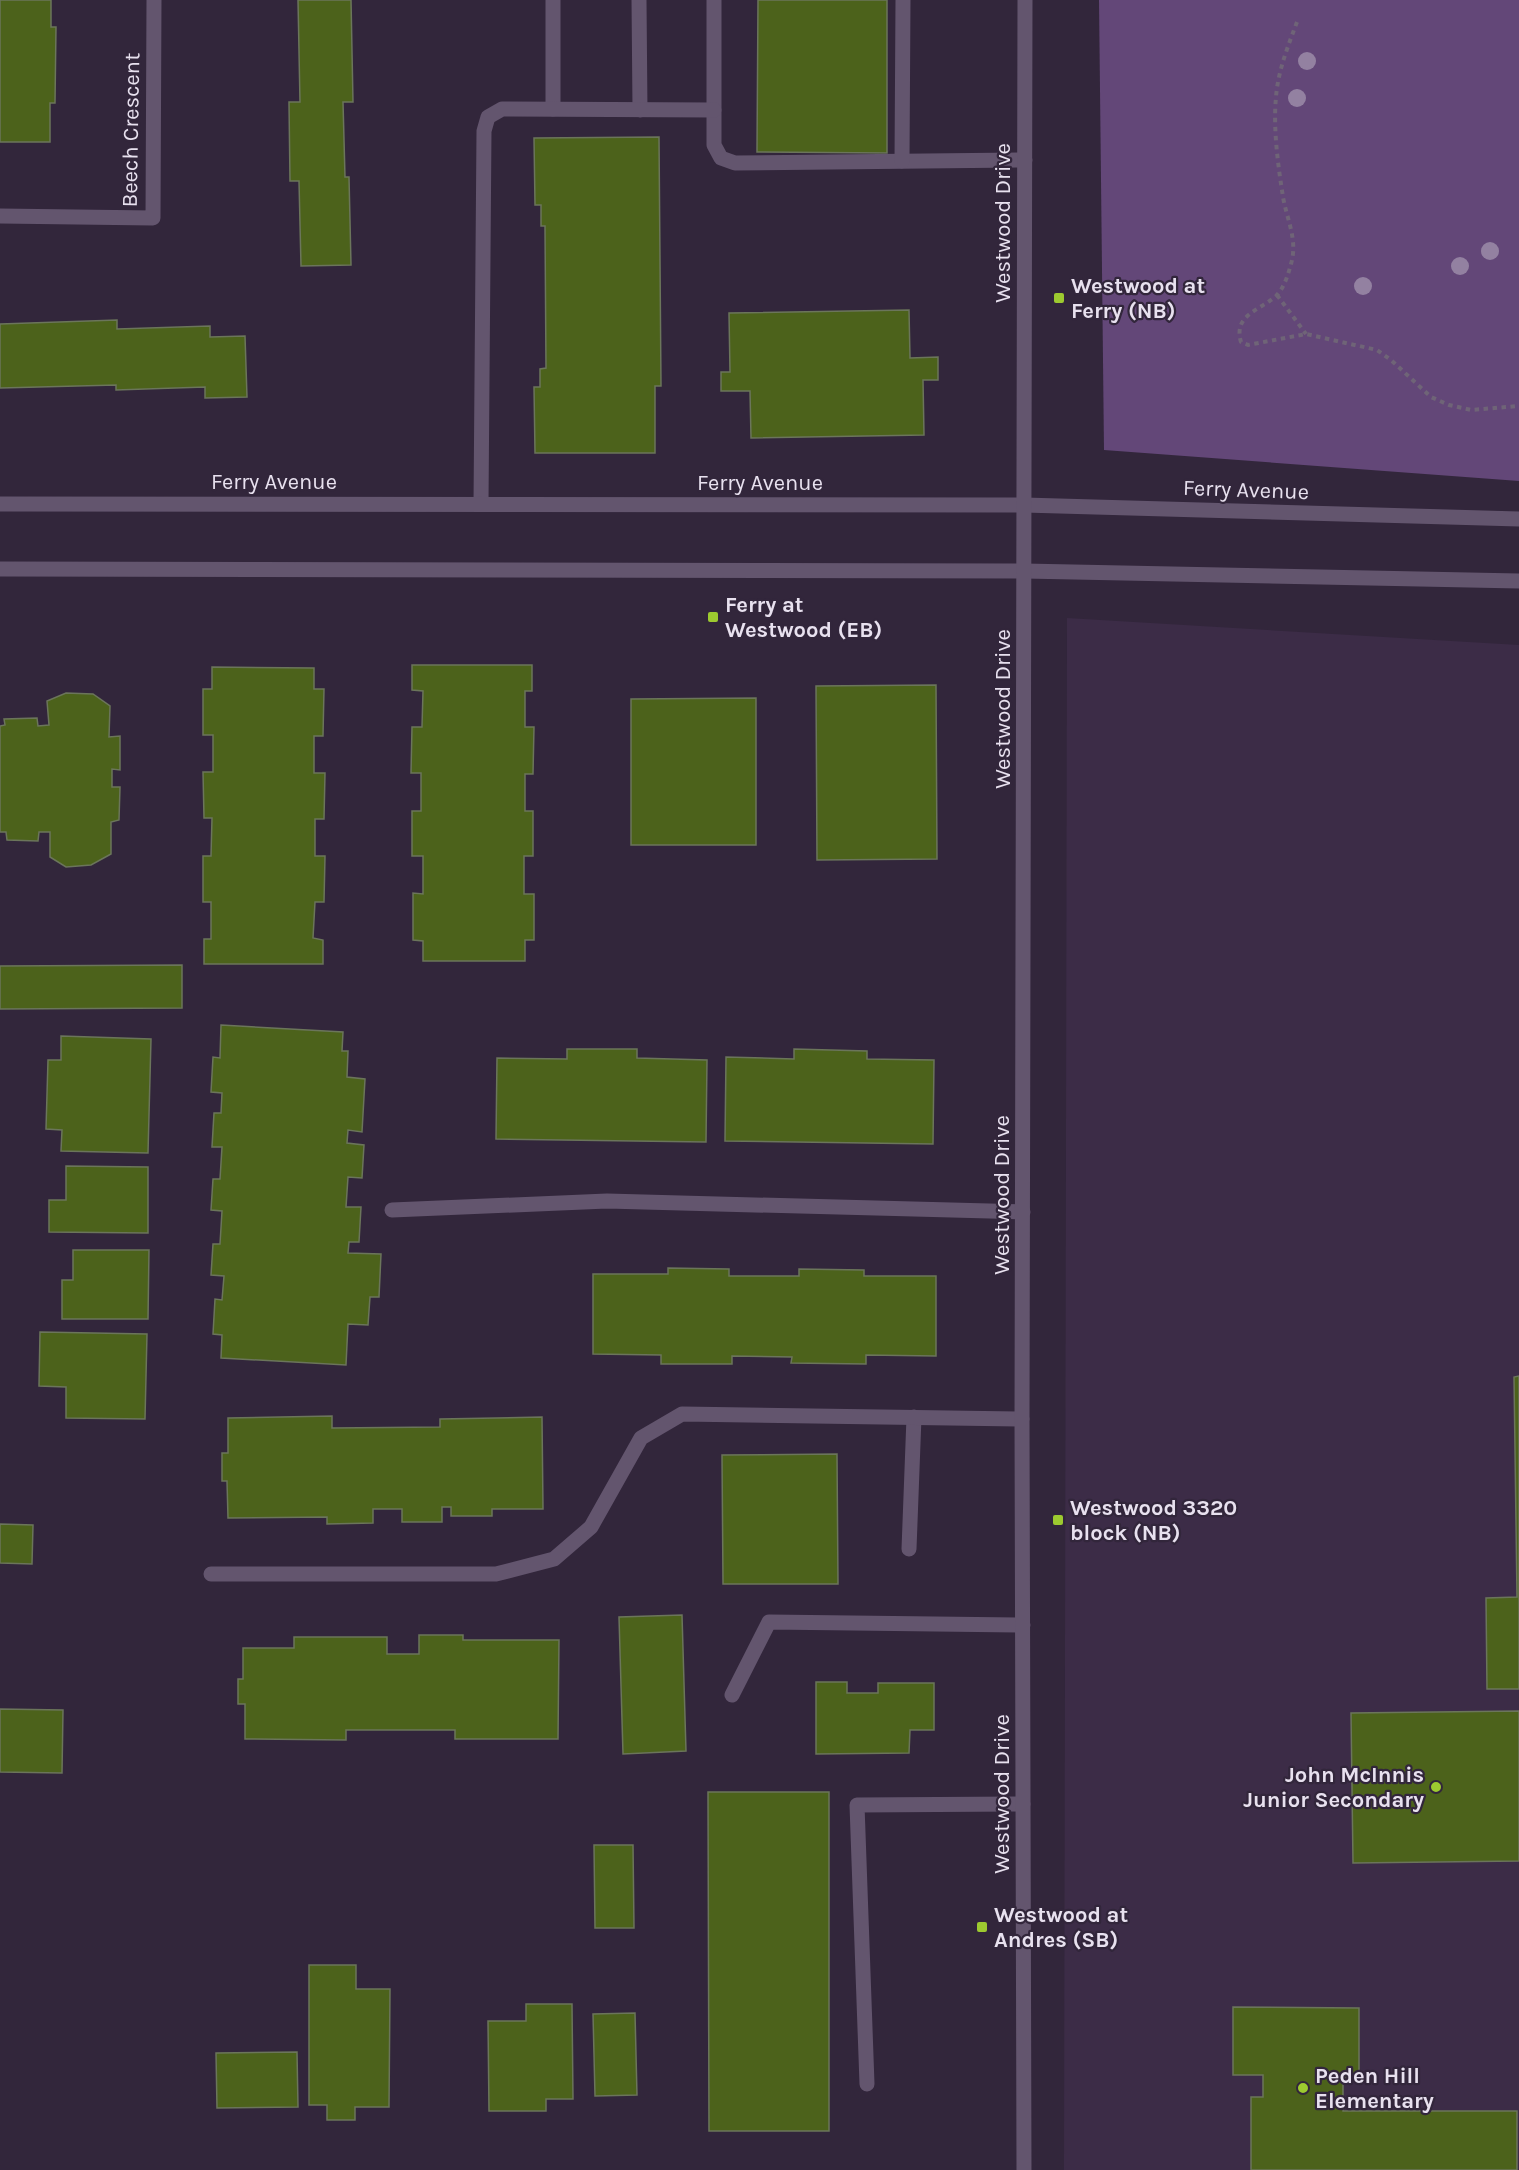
<svg xmlns="http://www.w3.org/2000/svg" width="1519" height="2170" viewBox="0 0 1519 2170" font-family="Karla,sans-serif">
<rect width="100%" height="100%" fill="#32263b"/>
<polygon fill="#3c2c47" points="1067,618 1519,645 1519,2170 1064,2170"/>
<polygon fill="#634778" points="1099,0 1519,0 1519,481 1104,450"/>
<g fill="#4c621b" stroke="#6b755b" stroke-width="1.5">
<polygon points="0,0 51,0 51,27 56,27 55,103 50,103 50,142 0,142"/>
<polygon points="298,0 351,0 353,102 343,102 345,177 349,177 351,265 301,266 299,181 290,181 289,102 300,102"/>
<polygon points="758,0 887,0 887,153 757,152"/>
<polygon points="659,137 661,386 655,386 655,453 535,453 534,387 540,387 540,369 546,368 545,226 541,226 541,205 535,205 534,138"/>
<polygon points="909,310 910,358 938,357 938,380 923,380 924,435 751,438 750,391 721,391 721,372 730,372 729,313"/>
<polygon points="117,320 117,329 210,326 210,337 245,336 247,397 205,398 205,387 116,390 116,385 0,388 0,324"/>
<polygon points="412,665 532,665 532,691 525,691 525,727 534,727 533,774 525,774 525,811 533,811 533,856 524,856 524,894 534,894 534,940 525,940 525,961 423,961 423,941 413,940 413,893 423,894 423,856 412,856 412,811 421,811 421,773 411,773 412,727 422,727 423,691 412,690"/>
<polygon points="212,667 314,668 314,689 324,689 323,736 314,736 314,773 325,773 324,819 315,819 315,856 325,856 324,902 315,902 313,938 323,940 323,964 204,964 204,939 211,939 211,902 203,902 203,856 211,856 212,818 204,818 203,772 213,772 213,735 203,735 203,689 212,689"/>
<polygon points="936,685 937,859 817,860 816,686"/>
<polygon points="66,693 93,694 110,706 109,737 120,736 120,770 112,769 112,787 120,787 119,820 111,822 111,854 91,865 66,867 50,857 50,832 39,832 38,841 7,840 6,832 0,832 0,726 5,725 4,719 37,718 38,726 49,725 47,701"/>
<polygon points="756,698 756,845 631,845 631,699"/>
<polygon points="182,965 182,1008 0,1009 0,966"/>
<polygon points="221,1025 343,1032 342,1051 348,1051 347,1077 365,1079 362,1132 348,1130 347,1143 364,1145 362,1178 348,1177 346,1207 361,1207 359,1242 349,1242 348,1253 381,1254 379,1297 370,1297 368,1325 348,1324 346,1365 221,1358 222,1335 213,1334 215,1299 222,1300 224,1276 211,1275 213,1244 220,1244 222,1211 211,1210 213,1179 220,1179 222,1147 212,1147 214,1113 221,1113 222,1093 211,1092 213,1057 220,1058"/>
<polygon points="61,1036 151,1039 148,1153 61,1151 62,1130 46,1129 48,1060 61,1060"/>
<polygon points="567,1049 637,1049 637,1058 707,1060 706,1142 496,1139 497,1058 567,1059"/>
<polygon points="794,1049 867,1051 867,1059 934,1060 933,1144 725,1141 726,1057 794,1059"/>
<polygon points="66,1166 148,1167 148,1233 49,1232 49,1200 66,1200"/>
<polygon points="73,1250 149,1250 148,1319 62,1319 62,1280 73,1280"/>
<polygon points="668,1268 729,1269 729,1276 799,1276 799,1269 864,1270 864,1276 936,1276 936,1356 866,1355 866,1364 791,1363 792,1357 732,1356 732,1364 661,1364 661,1355 593,1354 593,1274 668,1274"/>
<polygon points="40,1332 147,1334 145,1419 66,1418 66,1387 39,1386"/>
<polygon points="1519,1376 1519,1689 1487,1689 1486,1598 1517,1597 1514,1377"/>
<polygon points="332,1416 332,1428 440,1427 440,1419 542,1417 543,1509 492,1509 492,1516 451,1516 451,1507 442,1507 442,1522 402,1522 402,1509 373,1509 373,1523 327,1524 327,1517 228,1518 227,1481 222,1481 222,1453 228,1453 228,1418"/>
<polygon points="837,1454 838,1584 723,1584 722,1455"/>
<polygon points="0,1524 33,1525 32,1564 0,1563"/>
<polygon points="682,1615 686,1751 623,1754 619,1617"/>
<polygon points="419,1635 463,1635 463,1640 559,1640 558,1739 455,1739 455,1730 346,1730 346,1740 245,1739 245,1704 238,1704 238,1679 243,1679 243,1648 294,1648 294,1637 387,1637 387,1654 419,1654"/>
<polygon points="816,1682 847,1682 847,1693 878,1693 878,1683 934,1683 934,1730 910,1730 909,1753 816,1754"/>
<polygon points="0,1709 63,1710 62,1773 0,1772"/>
<polygon points="1519,1711 1519,1861 1353,1863 1351,1713"/>
<polygon points="708,1792 829,1792 829,2131 709,2131"/>
<polygon points="594,1845 633,1845 634,1928 595,1928"/>
<polygon points="309,1965 356,1965 356,1989 390,1989 389,2107 355,2107 355,2120 327,2120 327,2105 309,2105"/>
<polygon points="526,2004 572,2004 573,2099 546,2099 546,2111 489,2111 488,2021 526,2021"/>
<polygon points="1233,2007 1359,2008 1359,2078 1343,2078 1343,2111 1517,2111 1517,2170 1251,2170 1251,2097 1263,2097 1263,2075 1233,2075"/>
<polygon points="635,2013 637,2095 595,2096 593,2014"/>
<polygon points="297,2052 298,2107 217,2108 216,2053"/>
</g>
<g fill="none" stroke-linecap="round" stroke-linejoin="round">
<g stroke="#6f6477" stroke-width="4" stroke-dasharray="4.5 4.5" stroke-linecap="butt">
<path d="M1297 22C1288 46 1278 71 1276 97 1273 129 1278 165 1283 197 1287 220 1298 240 1291 264 1288 275 1284 288 1276 296 1259 311 1233 315 1241 342L1248 345 1306 334 1377 350 1391 360 1431 397 1449 405 1471 410 1519 406"/>
<polyline points="1277,295 1306,334"/>
</g>
<g stroke="#63556e" stroke-width="15">
<polyline points="639,0 640,110"/>
<polyline points="714,0 714,145 721,158 735,163 1025,160"/>
<polyline points="553,109 553,0"/>
<polyline points="902,161 903,0"/>
<polyline points="481,504 484,131 488,117 502,109 714,110"/>
</g>
<g stroke="#63556e" stroke-width="15">
<polyline points="0,216 153,218 154,0"/>
<polyline points="392,1210 607,1201 1023,1212"/>
<polyline points="909,1549 914,1417"/>
<polyline points="211,1574 496,1574 554,1559 591,1527 641,1438 682,1414 1022,1419"/>
<polyline points="732,1695 769,1622 1023,1625"/>
<polyline points="867,2084 857,1805 1023,1804"/>
</g>
<g stroke="#63556e" stroke-width="15">
<polyline points="0,504 1024,505 1519,519"/>
<polyline points="0,569 1024,571 1519,581"/>
<polyline points="1024,2170 1022,1419 1025,0"/>
</g>
</g>
<g fill="#9381a1">
<circle cx="1307" cy="61" r="9"/>
<circle cx="1297" cy="98" r="9"/>
<circle cx="1490" cy="251" r="9"/>
<circle cx="1460" cy="266" r="9"/>
<circle cx="1363" cy="286" r="9"/>
</g>
<g fill="#9dca30" stroke="#32263b" stroke-width="2">
<rect x="1053" y="292" width="12" height="12" rx="3"/>
<rect x="707" y="611" width="12" height="12" rx="3"/>
<rect x="1052" y="1514" width="12" height="12" rx="3"/>
<circle cx="1436" cy="1787" r="6"/>
<rect x="976" y="1921" width="12" height="12" rx="3"/>
<circle cx="1303" cy="2088" r="6"/>
</g>
<g text-anchor="middle" stroke-width="4.5" stroke-linejoin="round" paint-order="stroke">
<g font-size="22" fill="#e8e1ef" stroke="#32263b">
<text transform="translate(130 130) rotate(-89)" y="8">Beech Crescent</text>
<text transform="translate(1002 223) rotate(-90)" y="8">Westwood Drive</text>
<text x="274" y="489">Ferry Avenue</text>
<text x="760" y="490">Ferry Avenue</text>
<text transform="translate(1246 489) rotate(2)" y="8">Ferry Avenue</text>
<text transform="translate(1002 709) rotate(-90)" y="8">Westwood Drive</text>
<text transform="translate(1001 1195) rotate(-90)" y="8">Westwood Drive</text>
<text transform="translate(1001 1794) rotate(-90)" y="8">Westwood Drive</text>
</g>
<g font-size="22" font-weight="bold" fill="#e8e1ef" stroke="#32263b" text-anchor="start">
<text x="1071" y="293">Westwood at<tspan x="1071" dy="25">Ferry (NB)</tspan></text>
<text x="725" y="612">Ferry at<tspan x="725" dy="25">Westwood (EB)</tspan></text>
<text x="1070" y="1515">Westwood 3320<tspan x="1070" dy="25">block (NB)</tspan></text>
<text x="1424" y="1782" text-anchor="end">John McInnis<tspan x="1424" dy="25">Junior Secondary</tspan></text>
<text x="994" y="1922">Westwood at<tspan x="994" dy="25">Andres (SB)</tspan></text>
<text x="1315" y="2083">Peden Hill<tspan x="1315" dy="25">Elementary</tspan></text>
</g>
</g>
</svg>
